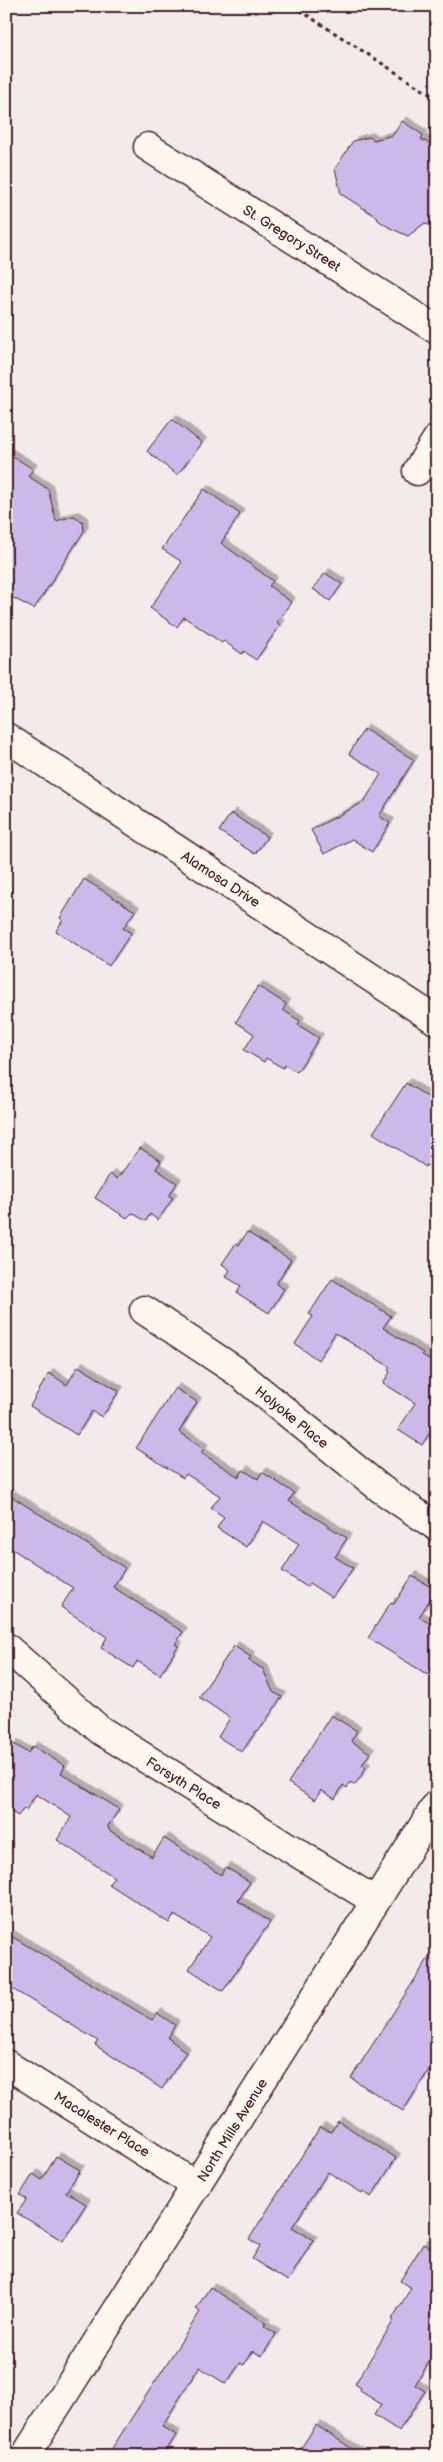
<svg xmlns="http://www.w3.org/2000/svg" width="443" height="2462" viewBox="0 0 443 2462" font-family="'Balsamiq Sans',sans-serif">
<defs>
<filter id="shadow"><feDropShadow dx="4.5" dy="-4.5" stdDeviation="0" flood-color="#0004"/></filter>
</defs>
<rect width="100%" height="100%" fill="#f2ebeb"/>
<filter id="ink" filterUnits="userSpaceOnUse"><feTurbulence type="fractalNoise" baseFrequency=".02" numOctaves="2"/><feDisplacementMap in="SourceGraphic" scale="10" xChannelSelector="R" yChannelSelector="G"/><feConvolveMatrix kernelMatrix="1 2 1 2 8 2 1 2 1" color-interpolation-filters="sRGB"/></filter>
<g filter="url(#ink)">
<g fill="#cdb9e9" stroke="#4a1f2b" filter="url(#shadow)">
<polygon points="402,121 423,135 421,139 437,148 437,213 430,226 425,223 408,236 390,228 378,220 377,217 341,194 335,169 353,141 369,137 374,140 393,135"/>
<polygon points="172,419 202,443 177,475 147,451"/>
<polygon points="6,452 33,469 28,476 48,489 56,521 74,516 83,522 84,531 34,609 6,594"/>
<polygon points="204,489 240,514 221,543 273,581 269,586 291,602 277,622 280,625 256,660 244,651 242,654 224,641 222,643 184,617 177,627 150,608 182,562 162,549"/>
<polygon points="325,573 342,584 330,601 313,589"/>
<polygon points="364,729 414,760 379,816 390,823 372,852 352,839 324,854 311,830 364,802 381,774 349,754"/>
<polygon points="231,813 267,837 255,854 219,831"/>
<polygon points="84,879 135,911 123,928 131,933 109,966 56,931 63,920 60,918"/>
<polygon points="258,986 286,1004 283,1010 300,1021 298,1025 319,1038 297,1072 285,1065 283,1068 266,1058 264,1062 244,1050 254,1034 236,1022"/>
<polygon points="406,1083 437,1103 437,1174 427,1165 426,1167 373,1133"/>
<polygon points="140,1148 161,1161 156,1169 177,1183 169,1196 173,1198 158,1220 150,1214 146,1221 132,1213 127,1218 95,1198 110,1174 117,1179"/>
<polygon points="247,1232 291,1260 276,1284 284,1289 269,1313 237,1293 241,1286 226,1277 230,1270 222,1264 236,1243 239,1245"/>
<polygon points="332,1279 391,1316 383,1328 423,1353 422,1355 437,1364 437,1421 422,1445 398,1430 415,1403 383,1383 390,1372 388,1370 390,1367 335,1333 318,1360 295,1344 313,1316 309,1314"/>
<polygon points="78,1366 119,1391 102,1417 92,1411 77,1435 30,1406 49,1373 67,1385"/>
<polygon points="175,1388 197,1402 179,1432 204,1448 201,1453 239,1477 243,1470 258,1479 262,1472 294,1493 289,1501 347,1538 335,1557 353,1568 332,1598 309,1583 307,1587 282,1571 299,1544 263,1521 246,1547 217,1528 224,1517 211,1508 220,1496 186,1474 183,1478 136,1448"/>
<polygon points="6,1493 125,1568 113,1587 183,1632 175,1644 178,1646 160,1675 137,1661 133,1668 101,1648 107,1637 61,1607 73,1588 6,1545"/>
<polygon points="412,1576 436,1590 419,1617 437,1628 437,1661 428,1675 368,1638 391,1602 394,1604"/>
<polygon points="234,1646 251,1657 248,1660 263,1669 273,1692 282,1697 258,1732 256,1731 242,1752 218,1737 230,1718 199,1697"/>
<polygon points="331,1715 357,1731 351,1741 370,1753 362,1765 366,1768 355,1785 350,1782 347,1788 343,1785 335,1799 321,1790 315,1800 288,1783"/>
<polygon points="14,1744 28,1753 33,1746 65,1766 61,1773 119,1809 108,1826 109,1830 152,1857 164,1838 221,1875 225,1867 250,1882 238,1901 270,1922 223,1991 189,1969 210,1937 174,1915 169,1923 109,1884 114,1877 57,1840 71,1817 36,1794 26,1810 24,1808 18,1816 6,1808 6,1756"/>
<polygon points="6,1933 152,2020 157,2013 175,2025 168,2038 186,2052 162,2089 95,2045 98,2041 6,1985"/>
<polygon points="437,1945 437,2057 403,2111 351,2078"/>
<polygon points="338,2121 396,2158 371,2197 363,2191 362,2193 328,2172 292,2227 313,2240 288,2281 252,2259 260,2246 249,2239 320,2127 331,2132"/>
<polygon points="56,2156 80,2170 66,2192 86,2204 63,2241 17,2213 27,2199 20,2195 33,2174 42,2180"/>
<polygon points="423,2244 437,2252 437,2349 415,2385 425,2391 399,2431 374,2415 381,2404 360,2391 361,2388 355,2384 394,2320 392,2319 411,2288 400,2281"/>
<polygon points="210,2287 266,2323 264,2326 276,2334 262,2356 253,2351 244,2365 240,2363 226,2384 199,2367 162,2426 176,2435 163,2456 107,2456 200,2312 196,2309"/>
<polygon points="316,2425 363,2456 296,2456"/>
</g>
<g fill="none" stroke-linecap="round" stroke-linejoin="round">
<defs>
<g id="minor">
<polyline points="148,147 437,330"/>
<polyline points="417,471 437,439"/>
<polyline points="6,737 437,1021"/>
<polyline points="144,1310 236,1371 381,1489 437,1527"/>
<polyline points="6,1647 100,1730 375,1901"/>
<polyline points="6,2064 197,2186"/>
</g>
<polyline id="secondary" points="25,2456 437,1804"/>
</defs>
<use href="#minor" stroke="#4a1f2b" stroke-width="31"/>
<use href="#secondary" stroke="#4a1f2b" stroke-width="31"/>
<polyline stroke="#4a1f2b" stroke-width="3" stroke-dasharray="4 4" stroke-linecap="butt" points="293,6 437,99"/>
<use href="#minor" stroke="#fbf7ec" stroke-width="28"/>
<use href="#secondary" stroke="#fbf7ec" stroke-width="28"/>
</g>
</g>
<g text-anchor="middle" stroke-width="4.5" stroke-linejoin="round" paint-order="stroke">
<g font-size="14" fill="#4a1f2b" stroke="#fbf7ec">
<text transform="translate(292 238) rotate(32)" y="5">St. Gregory Street</text>
<text transform="translate(221 879) rotate(33)" y="5">Alamosa Drive</text>
<text transform="translate(292 1417) rotate(39)" y="5">Holyoke Place</text>
<text transform="translate(184 1783) rotate(32)" y="5">Forsyth Place</text>
<text transform="translate(102 2124) rotate(32)" y="5">Macalester Place</text>
<text transform="translate(232 2130) rotate(-58)" y="5">North Mills Avenue</text>
</g>
</g>
<rect width="443" height="2462" fill="none" stroke="#fbf7ec" stroke-width="25"/>
<rect x="12" y="12" width="418" height="2437" fill="none" stroke="#4a1f2b" stroke-width="2" filter="url(#ink)"/>
</svg>
